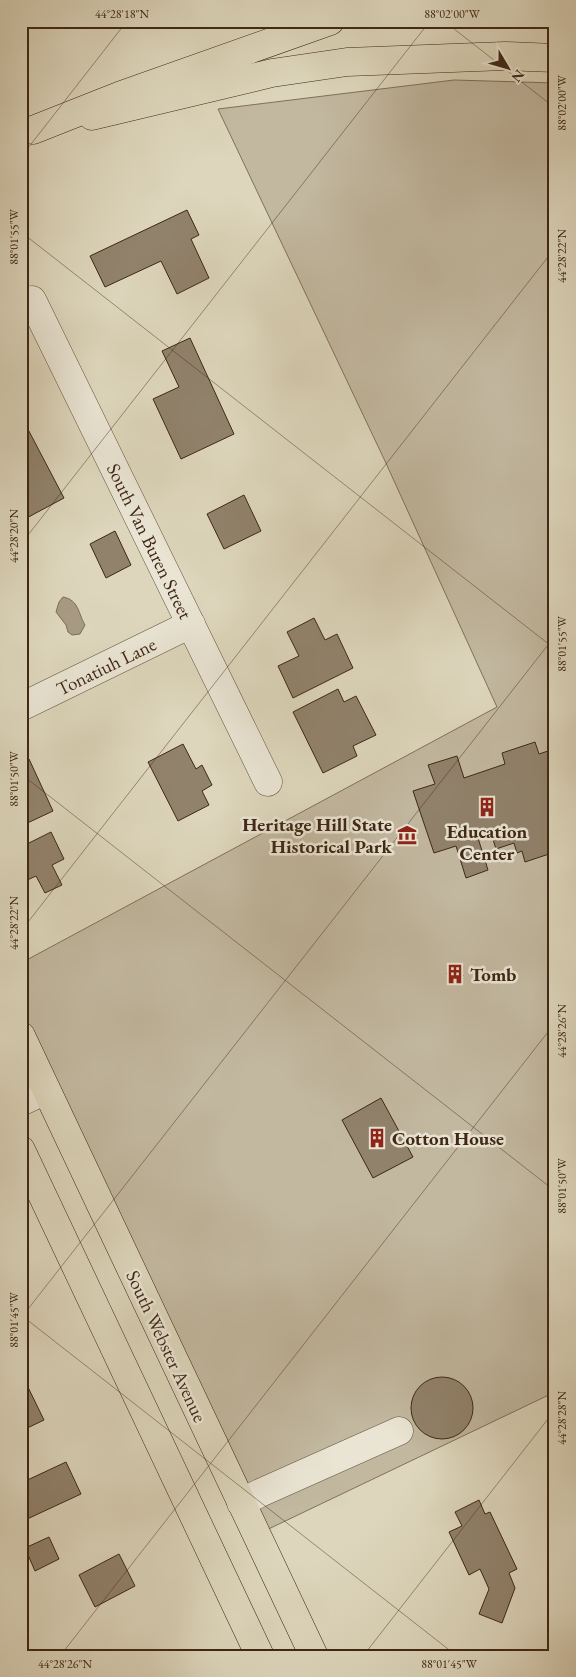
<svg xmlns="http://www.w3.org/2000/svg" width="576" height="1677" viewBox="0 0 576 1677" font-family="'EB Garamond',serif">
<rect width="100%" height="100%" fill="#ddd6bc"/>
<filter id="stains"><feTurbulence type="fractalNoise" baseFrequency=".004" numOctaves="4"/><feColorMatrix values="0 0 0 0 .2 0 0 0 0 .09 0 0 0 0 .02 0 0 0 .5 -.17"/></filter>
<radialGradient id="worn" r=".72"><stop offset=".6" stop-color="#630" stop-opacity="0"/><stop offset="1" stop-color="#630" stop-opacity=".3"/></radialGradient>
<polygon fill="#c2b8a0" stroke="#80705a" points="454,80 555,83 555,1392 256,1535 21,1036 21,963 497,707 385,461 218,109"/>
<path fill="#a79a83" stroke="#7d6c57" d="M63 597C79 600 78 613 85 625L80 634 72 635 68 632 66 625 56 612 59 602Z"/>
<g fill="#91826c" stroke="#3f2715">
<polygon points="187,210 199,235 191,239 209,278 177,294 161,261 105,287 90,256"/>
<polygon points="190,338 234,434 181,459 153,399 179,387 162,351"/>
<polygon points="21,416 64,498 21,521"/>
<polygon points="244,495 261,531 224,549 207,514"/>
<polygon points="115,531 131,565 106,578 90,544"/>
<polygon points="314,618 325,640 337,634 353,668 293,698 278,666 299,656 287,632"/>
<polygon points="338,689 344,702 356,696 376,735 353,746 357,756 323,773 293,712"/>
<polygon points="535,742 539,754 554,749 555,750 555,852 525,862 522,851 517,853 514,843 496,849 491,833 478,838 488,870 466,878 456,846 434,853 413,791 435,784 428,765 457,756 464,778 505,764 502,753"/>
<polygon points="183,744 196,769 202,765 212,785 202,791 209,805 178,821 148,762"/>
<polygon points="29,759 53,811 21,826 21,762"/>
<polygon points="51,832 64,859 52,865 62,885 45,893 36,876 21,883 21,847"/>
<polygon points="459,968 463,976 450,981 447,973"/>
<polygon points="381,1098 413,1157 373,1178 342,1120"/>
<polygon points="21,1373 44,1420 21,1431"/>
<circle cx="442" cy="1408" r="31"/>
<polygon points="21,1456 27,1469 21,1472"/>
<polygon points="66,1462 81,1494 25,1520 21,1511 21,1483"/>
<polygon points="479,1500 485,1514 490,1512 517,1569 509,1573 515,1588 502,1623 479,1614 489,1589 480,1569 469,1575 449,1532 462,1526 455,1512"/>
<polygon points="49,1537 59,1559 35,1571 25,1548"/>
<polygon points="119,1554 135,1586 95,1607 79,1575"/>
</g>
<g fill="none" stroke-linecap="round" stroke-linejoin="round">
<defs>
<g id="minor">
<polyline points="32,300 268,782"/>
<polyline points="21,707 191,624"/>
<polyline points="21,1102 46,1090"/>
<polyline points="241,1503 260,1493 399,1431"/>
</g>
<g id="major">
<polyline points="92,116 272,73 347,62 505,56 555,58"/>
<polyline points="21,1036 314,1656"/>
<polyline points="21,1150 260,1656"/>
</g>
<polyline id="highway" points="33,130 119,96 330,21"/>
</defs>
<use href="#minor" stroke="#66533f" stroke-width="29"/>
<use href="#major" stroke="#3f2715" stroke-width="29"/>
<use href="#highway" stroke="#3f2715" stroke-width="29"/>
<use href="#minor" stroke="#e9e4d3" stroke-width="28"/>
<use href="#major" stroke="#ddd6bc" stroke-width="28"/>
<use href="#highway" stroke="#ddd6bc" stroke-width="28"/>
</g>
<path fill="none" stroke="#3f2715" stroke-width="1" stroke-opacity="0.45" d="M444 21 555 108M21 157 127 21M21 232 555 649M21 544 430 21M21 774 555 1191M21 931 555 248M21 1315 457 1656M21 1318 555 636M60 1656 555 1023M363 1656 555 1410"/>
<defs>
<symbol id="building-bare" viewBox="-9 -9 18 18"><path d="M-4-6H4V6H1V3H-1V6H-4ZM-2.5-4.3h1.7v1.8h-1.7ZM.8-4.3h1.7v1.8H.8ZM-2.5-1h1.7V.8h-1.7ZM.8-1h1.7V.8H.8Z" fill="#8f2418" stroke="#e9e4d3" stroke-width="2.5" paint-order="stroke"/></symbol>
<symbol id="museum-bare" viewBox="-9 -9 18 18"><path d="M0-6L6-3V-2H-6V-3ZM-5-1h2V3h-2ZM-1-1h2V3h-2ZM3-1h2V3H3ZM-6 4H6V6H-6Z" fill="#8f2418" stroke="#e9e4d3" stroke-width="2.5" paint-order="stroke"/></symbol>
</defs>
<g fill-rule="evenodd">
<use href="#building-bare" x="473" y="793" width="28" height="28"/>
<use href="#museum-bare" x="393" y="821" width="28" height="28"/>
<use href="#building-bare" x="441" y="960" width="28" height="28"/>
<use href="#building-bare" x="363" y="1124" width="28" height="28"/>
</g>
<g text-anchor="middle" stroke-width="5" stroke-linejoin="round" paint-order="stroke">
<g font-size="19" fill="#3f2715" stroke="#e9e4d3">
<text transform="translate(150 541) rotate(64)" y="7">South Van Buren Street</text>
<text transform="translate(106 666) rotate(-26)" y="7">Tonatiuh Lane</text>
<text transform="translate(167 1346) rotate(65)" y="7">South Webster Avenue</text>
</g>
<g font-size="19" font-weight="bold" fill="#3f2715" stroke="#e9e4d3" text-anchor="start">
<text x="392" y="831" text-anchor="end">Heritage Hill State<tspan x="392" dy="22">Historical Park</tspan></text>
<text x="487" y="838" text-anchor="middle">Education<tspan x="487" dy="22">Center</tspan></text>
<text x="470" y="981">Tomb</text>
<text x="392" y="1145">Cotton House</text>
</g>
</g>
<rect width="576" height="1677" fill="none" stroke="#ddd6bc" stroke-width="55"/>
<g transform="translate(508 68) rotate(128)" stroke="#e9e4d3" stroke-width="4" paint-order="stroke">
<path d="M0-4L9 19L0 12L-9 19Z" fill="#3f2715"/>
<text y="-8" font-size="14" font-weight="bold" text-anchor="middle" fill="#3f2715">N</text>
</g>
<rect x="28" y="28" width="520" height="1622" fill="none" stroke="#3f2715" stroke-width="2"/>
<g font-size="12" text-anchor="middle" fill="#3f2715">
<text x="122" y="18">44°28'18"N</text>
<text x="452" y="18">88°02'00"W</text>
<text transform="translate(562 103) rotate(-90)" y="4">88°02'00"W</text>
<text transform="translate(14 237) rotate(-90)" y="4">88°01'55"W</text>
<text transform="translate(562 256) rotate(-90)" y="4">44°28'22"N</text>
<text transform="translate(14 536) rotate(-90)" y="4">44°28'20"N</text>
<text transform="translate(562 644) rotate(-90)" y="4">88°01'55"W</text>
<text transform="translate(14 779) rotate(-90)" y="4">88°01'50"W</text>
<text transform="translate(14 923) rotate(-90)" y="4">44°28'22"N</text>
<text transform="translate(562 1031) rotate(-90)" y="4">44°28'26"N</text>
<text transform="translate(562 1186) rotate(-90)" y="4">88°01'50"W</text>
<text transform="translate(14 1320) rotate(-90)" y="4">88°01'45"W</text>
<text transform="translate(562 1418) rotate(-90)" y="4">44°28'28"N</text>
<text x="65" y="1668">44°28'26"N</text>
<text x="449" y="1668">88°01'45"W</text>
</g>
<rect width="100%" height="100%" filter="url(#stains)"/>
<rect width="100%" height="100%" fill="url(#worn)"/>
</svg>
